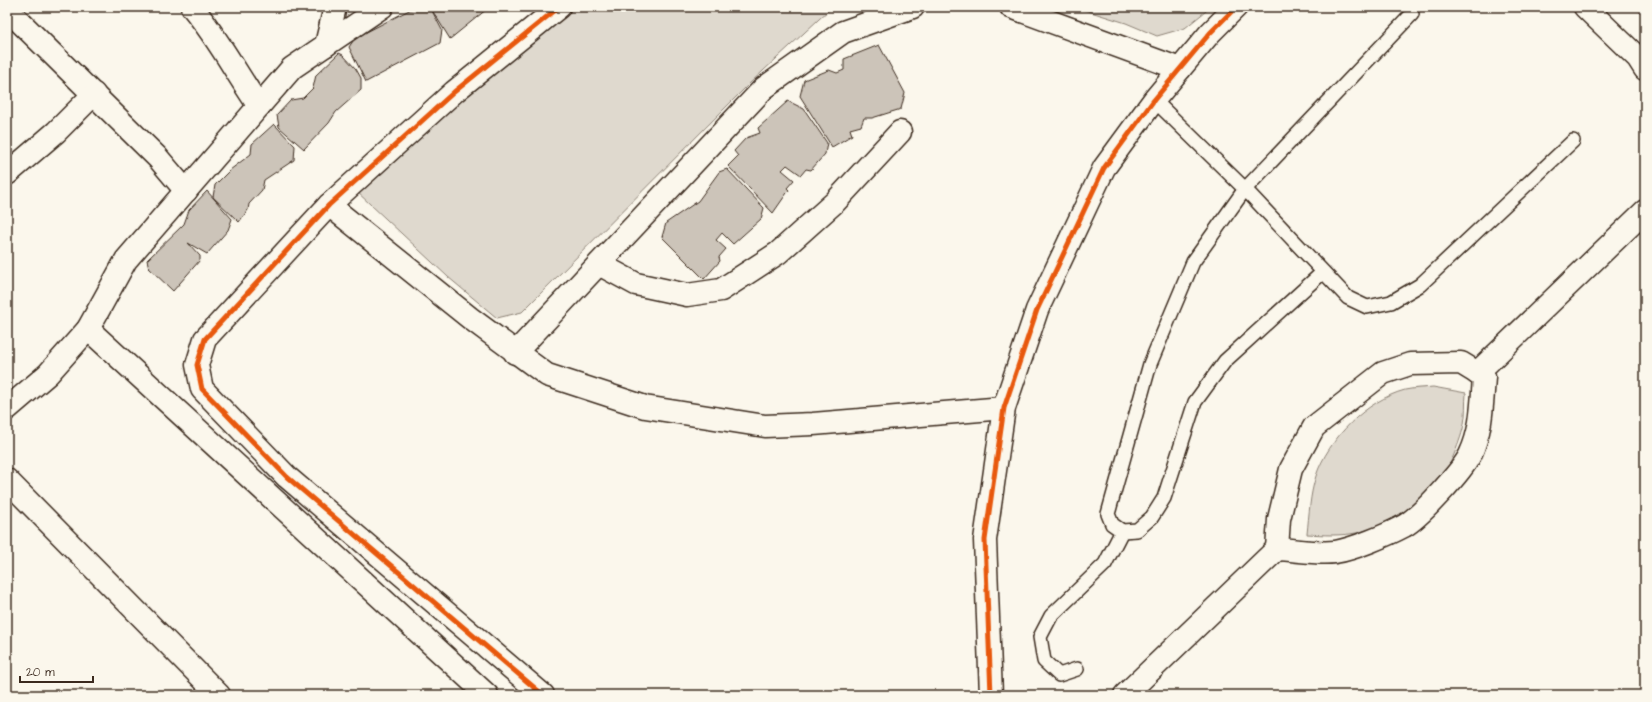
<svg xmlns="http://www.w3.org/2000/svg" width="1652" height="702" viewBox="0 0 1652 702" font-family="'Architects Daughter',sans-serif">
<rect width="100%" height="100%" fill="#fbf7ec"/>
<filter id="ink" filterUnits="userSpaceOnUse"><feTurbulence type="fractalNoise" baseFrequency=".025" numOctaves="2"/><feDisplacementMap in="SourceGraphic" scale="8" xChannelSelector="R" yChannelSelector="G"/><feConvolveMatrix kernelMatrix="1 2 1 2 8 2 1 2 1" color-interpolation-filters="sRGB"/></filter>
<g filter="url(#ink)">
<g fill="#dfd9ce" stroke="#8d8276">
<polygon points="570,7 832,7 749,84 522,312 497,318 448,277 355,190"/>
<polygon points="1075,7 1211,7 1185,28 1157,36 1126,23"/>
<path d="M1433 387 1466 393C1465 403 1466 414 1464 424 1462 437 1448 472 1439 482 1420 503 1384 528 1356 533 1340 536 1324 535 1307 534 1309 515 1310 494 1316 476 1328 439 1367 400 1405 390 1414 388 1424 388 1433 387Z"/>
</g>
<g fill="#ccc4b9" stroke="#3b2a1e">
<polygon points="415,7 430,7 442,30 440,43 366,82 349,47 355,38"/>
<polygon points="432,7 487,7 487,9 450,39 432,10"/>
<polygon points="879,45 905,93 901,109 872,118 864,118 861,126 850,129 852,135 832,147 800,96 804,80 829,70 837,73 844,70 844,59"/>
<polygon points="339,53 343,55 356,69 361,78 361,90 336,112 329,123 304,149 279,127 277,115 291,100 303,98 313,88 316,75"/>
<polygon points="788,101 804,109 827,143 825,154 811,170 806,169 801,175 787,165 782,170 794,180 787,188 789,190 773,213 728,166 738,156 734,151 746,138 760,133 758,128"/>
<polygon points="274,124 295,146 294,160 264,180 262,190 249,204 248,210 239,222 213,197 215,185 230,170 251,154 252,144"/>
<polygon points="727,169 764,208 761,219 733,244 722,233 716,240 726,249 719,257 720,261 704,279 662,237 666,223 698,201 719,172"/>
<polygon points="207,191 232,219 228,230 207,254 188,243 200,256 200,260 173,291 149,268 147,260 184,224 189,210"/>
</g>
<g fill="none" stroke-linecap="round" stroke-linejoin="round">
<defs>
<g id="lane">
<polyline points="1154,100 1245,189 1348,298 1367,307 1391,302 1420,285 1573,141"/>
<polyline points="1323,272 1225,361 1195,402 1164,498 1152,517 1137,530 1122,531 1112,524 1108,514 1150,364 1193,262 1245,189 1412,14"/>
<polyline points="1077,669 1059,675 1044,661 1040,637 1051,616 1105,564 1122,531"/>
</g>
<g id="street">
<polyline points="9,7 14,16 158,158 186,191"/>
<path d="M192 7C218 38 236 73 259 106"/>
<polyline points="1011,7 1180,69"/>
<polyline points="1585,7 1638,58 1645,69"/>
<polyline points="326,45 335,7"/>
<polyline points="7,174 56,132 94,94"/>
<polyline points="329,205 470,318 547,375 645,407 765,426 813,424 1004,408"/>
<polyline points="599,264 636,284 687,295 721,290 778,253 835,202 900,132"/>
<polyline points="88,329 487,695"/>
<polyline points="515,353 764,88 843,32 913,7"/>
<path d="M1461 363 1484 377C1482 404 1482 430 1470 455 1462 471 1420 517 1404 526 1387 535 1354 549 1335 552 1316 554 1297 550 1277 549L1279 519 1291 469 1314 427 1383 373 1410 364Z"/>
<polyline points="1477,373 1645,211"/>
<polyline points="7,409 48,374 88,329 126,260 292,68 382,7"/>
<polyline points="7,480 219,695"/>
<polyline points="543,695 287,477 202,389 197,365 205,339 329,205 454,92 559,7"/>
<polyline points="991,695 985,540 1004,408 1037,310 1104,168 1154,100 1210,33 1236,7"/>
<polyline points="1125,695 1277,549"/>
</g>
</defs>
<use href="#lane" stroke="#3b2a1e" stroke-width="16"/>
<use href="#street" stroke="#3b2a1e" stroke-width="25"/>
<use href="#lane" stroke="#fbf7ec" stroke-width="13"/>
<use href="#street" stroke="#fbf7ec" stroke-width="22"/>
<defs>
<g id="cycleway">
<polyline points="543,695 287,477 202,389 197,365 205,339 329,205 454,92 559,7"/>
<polyline points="991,695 985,540 1004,408 1037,310 1104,168 1154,100 1210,33 1236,7"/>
</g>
</defs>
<use href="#cycleway" stroke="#fbf7ec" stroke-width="8"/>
<use href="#cycleway" stroke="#e8590c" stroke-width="5"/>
</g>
</g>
<rect width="1652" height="702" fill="none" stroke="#fbf7ec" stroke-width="24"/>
<rect x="12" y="12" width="1628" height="678" fill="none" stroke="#3b2a1e" stroke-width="1.5" filter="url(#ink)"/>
<path d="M20 676v6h73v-6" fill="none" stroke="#3b2a1e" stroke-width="2"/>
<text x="26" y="676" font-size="12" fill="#3b2a1e" stroke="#fbf7ec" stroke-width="3" paint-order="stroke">20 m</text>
</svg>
